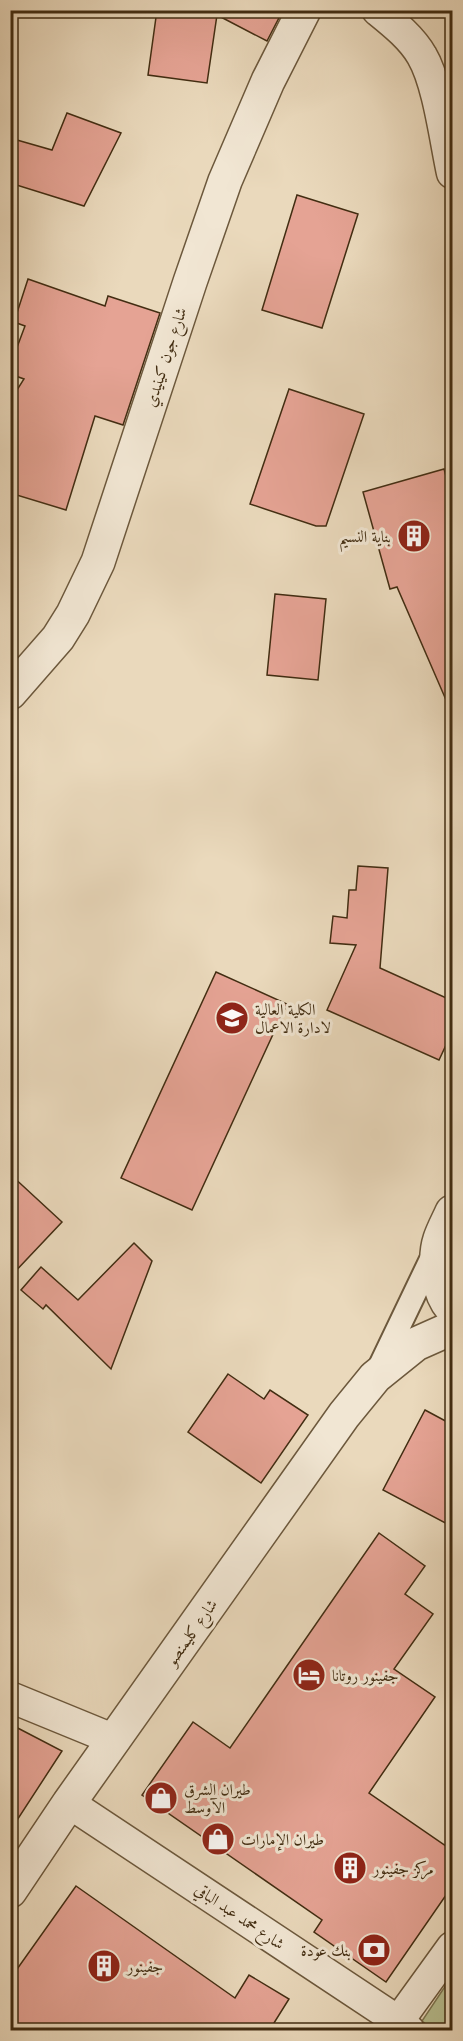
<svg xmlns="http://www.w3.org/2000/svg" width="463" height="2041" viewBox="0 0 463 2041" font-family="'Libre Caslon Text',Amiri,serif">
<rect width="100%" height="100%" fill="#ead9bc"/>
<filter id="stains"><feTurbulence type="fractalNoise" baseFrequency=".00333" numOctaves="4"/><feColorMatrix values="0 0 0 0 .2 0 0 0 0 .09 0 0 0 0 .02 0 0 0 .5 -.17"/></filter>
<radialGradient id="worn" r=".72"><stop offset=".6" stop-color="#630" stop-opacity="0"/><stop offset="1" stop-color="#630" stop-opacity=".3"/></radialGradient>
<polygon fill="#b8bf90" stroke="#7d7651" stroke-width="1.5" points="452,1976 452,2030 434,2030 422,2021"/>
<g fill="#e5a394" stroke="#422d12" stroke-width="1.5">
<polygon points="157,10 283,10 267,41 217,15 207,83 148,75"/>
<polygon points="67,113 121,133 84,206 10,183 10,138 52,150"/>
<polygon points="297,195 358,214 322,328 262,310"/>
<polygon points="28,279 105,306 108,296 160,313 123,425 95,416 66,510 10,493 10,401 24,379 10,374 10,366 25,326 14,322"/>
<polygon points="289,389 364,414 326,526 316,526 250,504"/>
<polygon points="444,469 453,501 453,716 397,587 390,589 363,492"/>
<polygon points="275,594 326,599 318,680 267,675"/>
<polygon points="358,866 388,868 380,968 453,1001 453,1030 439,1060 327,1010 356,945 330,943 333,916 347,918 349,890 356,890"/>
<polygon points="216,972 287,1004 192,1210 121,1178"/>
<polygon points="10,1174 62,1222 10,1277"/>
<polygon points="134,1243 152,1261 111,1369 46,1305 43,1309 21,1290 41,1267 78,1300"/>
<polygon points="228,1374 264,1399 270,1390 308,1415 261,1483 188,1432"/>
<polygon points="425,1410 453,1425 453,1527 383,1490"/>
<polygon points="379,1533 425,1566 405,1594 433,1614 394,1669 435,1697 369,1793 453,1851 453,1885 386,1982 314,1932 322,1920 142,1795 193,1722 230,1748"/>
<polygon points="10,1724 62,1751 10,1831"/>
<polygon points="76,1886 235,1998 249,1975 289,1999 269,2031 10,2031 10,1979"/>
</g>
<g fill="none" stroke-linecap="round" stroke-linejoin="round">
<defs>
<polyline id="pedestrian" points="378,1370 435,1251"/>
<g id="minor">
<path d="M377 10C393 23 412 38 422 56 438 83 445 141 452 173"/>
<polyline points="10,1697 115,1740"/>
<polyline points="69,1803 398,2021 409,2030"/>
<polyline points="392,2030 452,1947"/>
</g>
<g id="tertiary">
<polyline points="10,693 58,638 73,614 98,562 190,282 225,181 268,81 304,10"/>
<path d="M452 1212C448 1221 443 1230 440 1239 433 1260 438 1293 452 1309"/>
<polyline points="10,1891 69,1803 344,1415 375,1377 416,1344 452,1328"/>
</g>
</defs>
<use href="#pedestrian" stroke="#6c583c" stroke-width="26"/>
<use href="#minor" stroke="#6c583c" stroke-width="33"/>
<use href="#tertiary" stroke="#6c583c" stroke-width="36"/>
<use href="#pedestrian" stroke="#f1e6d3" stroke-width="22"/>
<use href="#minor" stroke="#f1e6d3" stroke-width="30"/>
<use href="#tertiary" stroke="#f1e6d3" stroke-width="33"/>
</g>
<defs>
<symbol id="building-disc" viewBox="-11 -11 22 22"><circle r="9.5" fill="#8f2418" stroke="#f1e6d3"/><path d="M-4-6H4V6H1V3H-1V6H-4ZM-2.5-4.3h1.7v1.8h-1.7ZM.8-4.3h1.7v1.8H.8ZM-2.5-1h1.7V.8h-1.7ZM.8-1h1.7V.8H.8Z" fill="#fff"/></symbol>
<symbol id="university-disc" viewBox="-11 -11 22 22"><circle r="9.5" fill="#8f2418" stroke="#f1e6d3"/><path d="M0-5L7-2L0 1L-7-2ZM-4 1L0 2.5L4 1V4Q0 6-4 4Z" fill="#fff"/></symbol>
<symbol id="hotel-disc" viewBox="-11 -11 22 22"><circle r="9.5" fill="#8f2418" stroke="#f1e6d3"/><path d="M-6-4.5h1.5V1H6V5H4.5V3h-9V5H-6ZM-4 0a1.8 1.8 0 1 1 3.6 0ZM.5 0V-2.5h3Q6-2.5 6 0Z" fill="#fff"/></symbol>
<symbol id="shop-disc" viewBox="-11 -11 22 22"><circle r="9.5" fill="#8f2418" stroke="#f1e6d3"/><path d="M-5-2.5h2.3a2.7 3.5 0 0 1 5.4 0H5L5.5 6h-11ZM-1.5-2.5h3a1.5 2.3 0 0 0-3 0Z" fill="#fff"/></symbol>
<symbol id="bank-disc" viewBox="-11 -11 22 22"><circle r="9.5" fill="#8f2418" stroke="#f1e6d3"/><path d="M-6-4H6V4H-6ZM0-2.3a2.3 2.3 0 1 0 0 4.6a2.3 2.3 0 1 0 0-4.6Z" fill="#fff"/></symbol>
</defs>
<g fill-rule="evenodd">
<use href="#building-disc" x="395" y="517" width="38" height="38"/>
<use href="#university-disc" x="213" y="999" width="38" height="38"/>
<use href="#hotel-disc" x="290" y="1656" width="38" height="38"/>
<use href="#shop-disc" x="142" y="1779" width="38" height="38"/>
<use href="#shop-disc" x="199" y="1820" width="38" height="38"/>
<use href="#building-disc" x="331" y="1849" width="38" height="38"/>
<use href="#bank-disc" x="355" y="1931" width="38" height="38"/>
<use href="#building-disc" x="85" y="1947" width="38" height="38"/>
</g>
<g text-anchor="middle" stroke-width="6" stroke-linejoin="round" paint-order="stroke">
<g font-size="16" fill="#422d12" stroke="#f1e6d3">
<text transform="translate(165 357) rotate(-72)" y="6">شارع جون كينيدي</text>
<text transform="translate(191 1632) rotate(-55)" y="6">شارع كليمنصو</text>
<text transform="translate(240 1916) rotate(34)" y="6">شارع محمد عبد الباقي</text>
</g>
<g font-size="16" fill="#422d12" stroke="#f1e6d3" text-anchor="start">
<text x="391" y="542" text-anchor="end">بناية النسيم</text>
<text x="255" y="1015">الكلية العالية<tspan x="255" dy="18">لادارة الاعمال</tspan></text>
<text x="332" y="1681">جفينور روتانا</text>
<text x="184" y="1795">طيران الشرق<tspan x="184" dy="18">الآوسط</tspan></text>
<text x="241" y="1845">طيران الإمارات</text>
<text x="373" y="1874">مركز جفينور</text>
<text x="351" y="1956" text-anchor="end">بنك عودة</text>
<text x="127" y="1972">جفينور</text>
</g>
</g>
<rect width="463" height="2041" fill="none" stroke="#ead9bc" stroke-width="36"/>
<rect x="12" y="12" width="439" height="2017" fill="none" stroke="#422d12" stroke-width="3"/>
<rect x="18" y="18" width="427" height="2005" fill="none" stroke="#422d12" stroke-width="1.5"/>
<rect width="100%" height="100%" filter="url(#stains)"/>
<rect width="100%" height="100%" fill="url(#worn)"/>
</svg>
